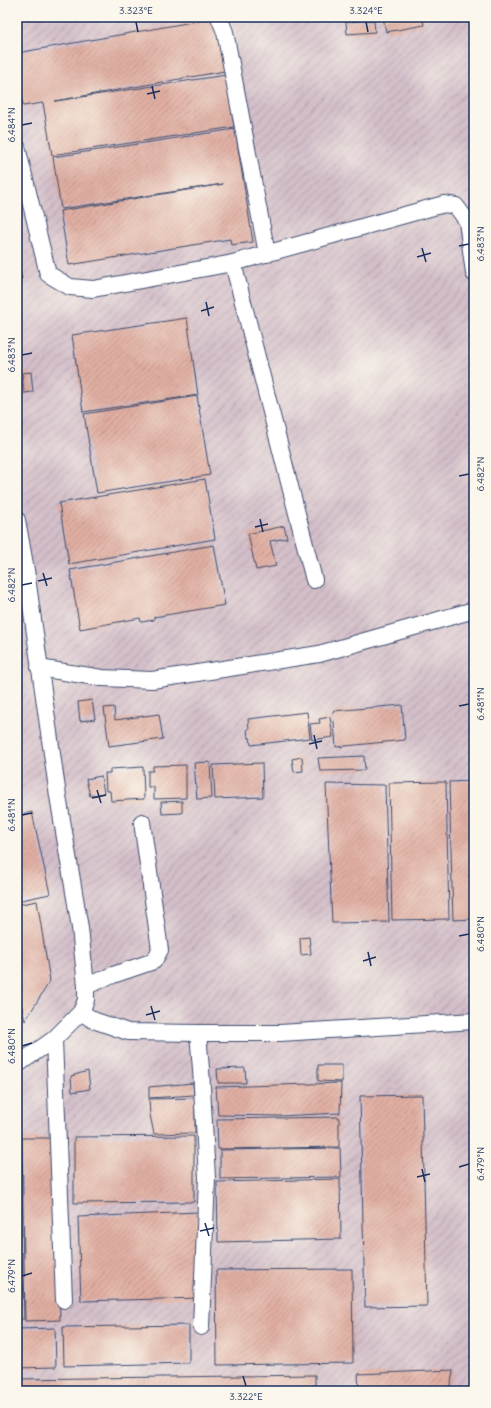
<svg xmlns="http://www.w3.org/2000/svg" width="491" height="1408" viewBox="0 0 491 1408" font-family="Delius,sans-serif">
<defs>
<pattern id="industrial-furrows" width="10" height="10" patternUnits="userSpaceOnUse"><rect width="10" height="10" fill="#d2bdc8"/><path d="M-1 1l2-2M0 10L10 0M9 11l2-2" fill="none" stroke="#aa9aa6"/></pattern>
<pattern id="building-hatch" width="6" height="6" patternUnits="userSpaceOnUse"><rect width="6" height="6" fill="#e1afa3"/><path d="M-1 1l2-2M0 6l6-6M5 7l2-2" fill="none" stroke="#b68f88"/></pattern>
</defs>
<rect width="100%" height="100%" fill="#fbf7ec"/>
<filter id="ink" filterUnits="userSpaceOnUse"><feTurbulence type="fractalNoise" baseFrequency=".025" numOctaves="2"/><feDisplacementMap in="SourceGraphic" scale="8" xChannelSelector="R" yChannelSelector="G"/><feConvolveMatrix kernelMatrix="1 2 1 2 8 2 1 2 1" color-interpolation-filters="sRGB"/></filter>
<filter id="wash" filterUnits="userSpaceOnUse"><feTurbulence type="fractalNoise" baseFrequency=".012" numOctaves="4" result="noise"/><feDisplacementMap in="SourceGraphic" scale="16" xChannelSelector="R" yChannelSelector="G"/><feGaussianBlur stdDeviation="0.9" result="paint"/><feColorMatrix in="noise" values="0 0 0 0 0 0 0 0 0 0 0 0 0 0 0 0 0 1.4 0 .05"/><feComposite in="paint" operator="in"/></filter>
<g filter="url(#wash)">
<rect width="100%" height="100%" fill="#efe1c2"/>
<rect fill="url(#industrial-furrows)" x="17" y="17" width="457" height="1374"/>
<g id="blocks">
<g fill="url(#building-hatch)">
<polygon points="383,17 422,17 424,25 386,32"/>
<polygon points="215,18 225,71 55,101 226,75 234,127 52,155 43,103 23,106 17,70 17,53"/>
<polygon points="374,20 375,32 347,34 346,22"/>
<polygon points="235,129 253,242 231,245 230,239 69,265 60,211 223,184 61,209 53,157"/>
<polygon points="17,263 18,263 22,279 17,279"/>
<polygon points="187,318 198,395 83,412 72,335"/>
<polygon points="31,372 33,392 24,393 22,373"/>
<polygon points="197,396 210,475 97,493 84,414"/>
<polygon points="205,479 215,539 69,564 59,503"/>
<polygon points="284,526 287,538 270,541 276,566 256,570 248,534"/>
<polygon points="214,545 225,605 154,617 154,620 141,622 140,618 80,629 70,570"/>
<polygon points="92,700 95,719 80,721 78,702"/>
<polygon points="402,705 405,740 336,747 333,711"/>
<polygon points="114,707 115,720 159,714 163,739 109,746 104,708"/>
<polygon points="307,712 310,738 251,745 250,737 248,738 247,729 249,729 248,719"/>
<polygon points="330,717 333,737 312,740 310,724 320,723 319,719"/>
<polygon points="364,756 365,770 320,771 318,758"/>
<polygon points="302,757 303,771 294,772 292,759"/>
<polygon points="210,762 212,798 197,799 194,763"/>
<polygon points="262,763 263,797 215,799 213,765"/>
<polygon points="186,765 186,798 154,799 154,787 148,787 148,771 153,771 153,766"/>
<polygon points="143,767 144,799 111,801 110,791 106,791 105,773 110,773 110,769"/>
<polygon points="101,776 104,793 90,796 86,779"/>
<polygon points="474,781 474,919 453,920 449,782"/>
<polygon points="446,782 449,919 392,920 389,783"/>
<polygon points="326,784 385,785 389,922 332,923"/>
<polygon points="182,801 182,813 162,814 161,802"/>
<polygon points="32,812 50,894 17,901 17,816"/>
<polygon points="37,901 50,981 25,1021 17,985 17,905"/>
<polygon points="309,937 311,954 301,955 300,938"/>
<polygon points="318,1065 342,1065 342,1082 318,1081"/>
<polygon points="245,1068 246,1083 218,1083 217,1069"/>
<polygon points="88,1071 90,1089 72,1092 71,1076"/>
<polygon points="193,1083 194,1095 149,1098 149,1087"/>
<polygon points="341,1083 340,1113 279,1116 218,1115 216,1087"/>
<polygon points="422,1095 427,1306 365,1307 360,1096"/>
<polygon points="195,1098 195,1133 154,1134 150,1115 149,1099"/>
<polygon points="339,1117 339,1147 218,1149 217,1119"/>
<polygon points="194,1136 194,1202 74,1203 74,1137"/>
<polygon points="17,1137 20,1137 24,1319 17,1319"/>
<polygon points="22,1138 57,1138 60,1320 25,1321"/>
<polygon points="340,1148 341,1177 220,1179 220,1150"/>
<polygon points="340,1179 341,1239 218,1242 217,1182"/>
<polygon points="199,1212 202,1298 81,1301 78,1217"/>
<polygon points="352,1269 353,1363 217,1365 216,1270"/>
<polygon points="189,1325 189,1363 64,1366 63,1327"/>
<polygon points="55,1328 56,1367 17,1368 17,1329"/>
<polygon points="453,1370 450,1391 359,1391 358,1374"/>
<polygon points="315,1375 315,1391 17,1391 17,1379"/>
</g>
</g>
</g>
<g filter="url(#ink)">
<use href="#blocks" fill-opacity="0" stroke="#3b4a6d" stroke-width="1"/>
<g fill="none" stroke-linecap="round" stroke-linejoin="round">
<defs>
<g id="minor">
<polyline points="219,17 225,32 267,254"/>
<polyline points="17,147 48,274 70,287 93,289 233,263 444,204 456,206 467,221 474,273"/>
<polyline points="233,263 314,580"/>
<polyline points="17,520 26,570 58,796 80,928 86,986 86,1000 81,1012 54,1039 17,1065"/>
<polyline points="39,668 102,678 152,680 319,654 474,610"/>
<polyline points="86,986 113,975 154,961 160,950 142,822"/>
<polyline points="81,1012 93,1020 128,1032 198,1033 280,1033 474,1021"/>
<polyline points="198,1033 201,1069 207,1178 201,1327"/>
<polyline points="54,1039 64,1300"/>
</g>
</defs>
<use href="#minor" stroke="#3b4a6d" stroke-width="18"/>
<use href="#minor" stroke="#fff" stroke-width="16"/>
</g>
</g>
<path fill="none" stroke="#1b2f5e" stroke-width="1.5" d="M136 22 138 32M366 22 368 32M152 86 155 99M147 94 160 91M22 125 32 123M459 246 469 244M422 248 426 262M417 257 431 253M206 302 209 316M201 311 214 307M22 355 32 353M459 476 469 474M260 519 263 532M255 527 268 524M43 573 47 586M38 581 52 578M22 585 32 583M459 706 469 704M314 735 317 749M309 744 322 741M97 790 101 803M92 798 106 795M22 815 32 813M459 936 469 934M368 952 371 966M363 961 376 957M151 1006 155 1020M146 1015 160 1011M22 1046 32 1043M459 1167 469 1164M422 1169 425 1182M417 1177 430 1174M205 1223 209 1236M200 1231 214 1228M22 1276 32 1273M243 1376 246 1386"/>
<rect width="491" height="1408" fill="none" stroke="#fbf7ec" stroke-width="44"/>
<rect x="22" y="22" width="447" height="1364" fill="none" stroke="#1b2f5e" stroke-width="1.5"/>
<g font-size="10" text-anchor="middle" fill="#1b2f5e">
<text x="136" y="14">3.323°E</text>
<text x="366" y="14">3.324°E</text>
<text transform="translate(11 125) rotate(-90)" y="4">6.484°N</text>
<text transform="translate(480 244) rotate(-90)" y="4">6.483°N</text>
<text transform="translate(11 355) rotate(-90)" y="4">6.483°N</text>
<text transform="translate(480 474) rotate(-90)" y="4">6.482°N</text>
<text transform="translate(11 585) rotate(-90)" y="4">6.482°N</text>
<text transform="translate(480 704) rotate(-90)" y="4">6.481°N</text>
<text transform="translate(11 815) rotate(-90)" y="4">6.481°N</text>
<text transform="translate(480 934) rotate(-90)" y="4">6.480°N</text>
<text transform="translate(11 1046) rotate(-90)" y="4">6.480°N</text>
<text transform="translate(480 1164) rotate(-90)" y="4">6.479°N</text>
<text transform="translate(11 1276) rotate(-90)" y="4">6.479°N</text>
<text x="246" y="1400">3.322°E</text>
</g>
</svg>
